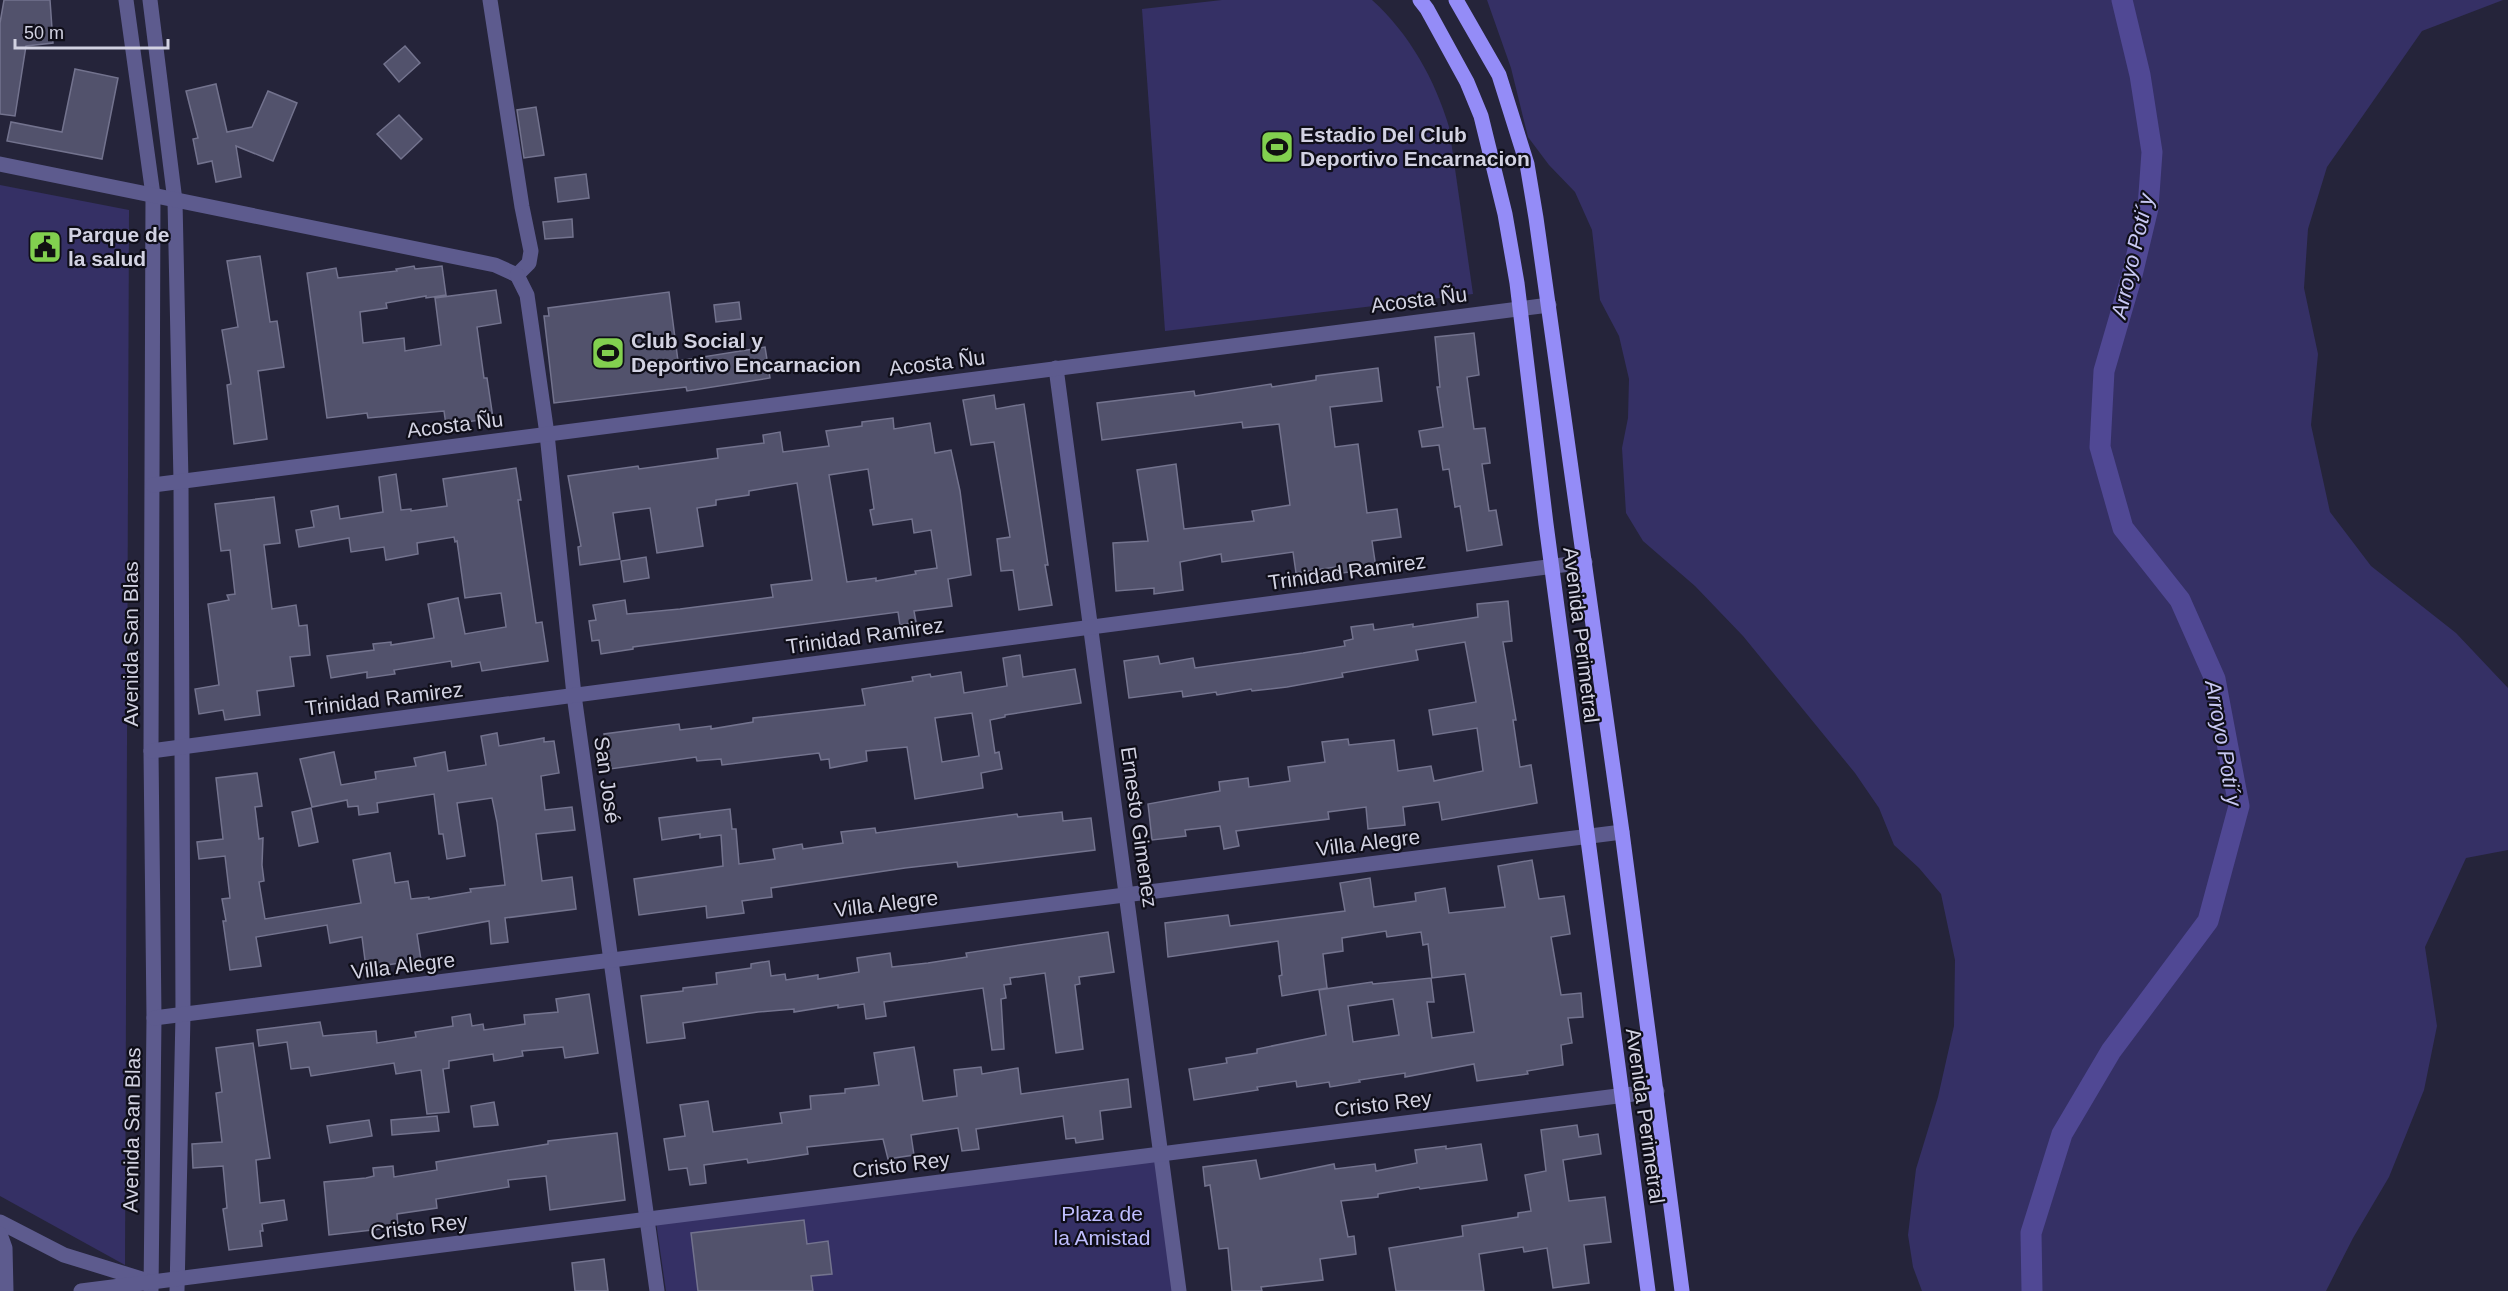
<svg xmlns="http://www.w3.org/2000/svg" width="2508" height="1291" viewBox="0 0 2508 1291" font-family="Arial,sans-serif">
<rect width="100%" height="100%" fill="#25243a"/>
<g fill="#353065">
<path d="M1222 0H1372C1409 33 1435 80 1449 127L1473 294 1165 331 1142 9Z"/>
<polygon points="1487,0 2503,0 2422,31 2327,167 2308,229 2304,288 2318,354 2311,425 2330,512 2371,566 2456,633 2508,688 2508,850 2466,858 2425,947 2437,1026 2424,1090 2389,1177 2353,1238 2326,1291 1922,1291 1913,1267 1908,1235 1916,1169 1938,1097 1954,1026 1955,960 1941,894 1919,868 1894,845 1879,808 1855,773 1743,636 1695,586 1643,541 1626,513 1622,448 1628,418 1629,379 1619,336 1600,300 1592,230 1575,192 1549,165 1528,137 1511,68"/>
<polygon points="0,185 129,210 125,1265 0,1196"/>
<polygon points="1162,1153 1179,1291 666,1291 656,1222"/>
</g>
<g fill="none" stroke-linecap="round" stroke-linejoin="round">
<polyline stroke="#504894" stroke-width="21" points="2032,1291 2031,1233 2062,1134 2111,1051 2208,921 2239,806 2215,679 2180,600 2123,528 2100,447 2104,371 2132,275 2148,208 2152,152 2140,75 2122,0"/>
</g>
<g fill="#52526c" stroke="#73738e" stroke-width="1.5" fill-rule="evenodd">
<polygon points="4,0 50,0 53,43 26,46 15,116 0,114 0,23"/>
<polygon points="405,46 420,63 399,82 384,64"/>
<polygon points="75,69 118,78 102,159 7,141 11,122 62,132"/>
<polygon points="216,84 227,132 252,127 268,91 297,103 273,161 236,146 241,177 216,182 212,161 198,164 193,139 198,138 186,91"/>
<polygon points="536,107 544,155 524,158 517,110"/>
<polygon points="399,115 422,139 401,159 377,134"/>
<polygon points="586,174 589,198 558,202 555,178"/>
<polygon points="572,219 573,237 545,239 543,222"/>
<polygon points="260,256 270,322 277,321 284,367 258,371 267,439 234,444 227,385 231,384 222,330 238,327 227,261"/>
<polygon points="414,266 415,269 442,266 446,295 426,298 426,296 386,303 387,308 360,312 363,343 404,338 405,351 441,345 435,298 496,290 501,323 477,327 484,378 487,378 493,418 446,425 444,411 368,418 367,413 327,418 307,273 336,268 338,278 397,271 396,269"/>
<polygon points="669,292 678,361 765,347 770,378 687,391 686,387 554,403 544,316 549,316 548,308"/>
<polygon points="739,302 741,319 716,322 714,305"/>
<polygon points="1474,333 1479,375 1467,377 1474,429 1485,428 1490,463 1482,464 1489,511 1496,510 1502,545 1467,551 1460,506 1455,507 1449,469 1443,470 1439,445 1422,447 1419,431 1443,427 1437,387 1440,387 1435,337"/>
<polygon points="1378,368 1382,401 1330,407 1335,447 1358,444 1367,513 1397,509 1401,537 1372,541 1376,568 1336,574 1335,567 1296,573 1293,552 1222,562 1221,554 1180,562 1183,590 1154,594 1154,588 1116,591 1113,543 1148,541 1137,470 1176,464 1184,529 1254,521 1252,511 1290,505 1279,424 1243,428 1242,422 1102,440 1097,403 1194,391 1195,396 1271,384 1272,387 1316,380 1316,376"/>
<polygon points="994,395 996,409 1024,404 1048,565 1045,565 1052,605 1019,610 1013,570 1001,571 997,539 1010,537 994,442 971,445 963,400"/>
<path d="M893 418 894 429 930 423 935 453 951 450 960 491 971 575 948 579 952 606 914 611 916 622 900 625 898 612 633 647V649L601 654 599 640 592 641 589 621 596 620 593 605 625 600 627 614 680 609 773 597 771 585 812 580 797 483 749 491V495L716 500V505L697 508 703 546 657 553 650 508 613 513 620 559 580 565 578 547 581 546 568 476 638 466 639 469 718 458 717 449 764 443 763 435 780 432 783 452 829 446 826 431 862 426V422ZM868 469 874 509 870 510 873 525 912 519 914 533 931 530 937 568 915 571 916 574 876 581V578L847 582 829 475Z"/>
<polygon points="516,468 521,500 518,500 536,623 542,622 548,661 482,671 480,662 452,667 451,661 394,670 395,674 367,678 367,672 331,678 327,656 374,650 373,644 391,642 391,645 434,638 428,604 458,598 465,634 506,627 501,593 465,598 457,541 455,542 454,537 417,543 418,554 386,560 384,547 351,552 349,538 299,547 296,530 314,527 311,511 338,506 340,519 383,512 379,477 396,474 401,510 411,509 411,511 447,506 443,479"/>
<polygon points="274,497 280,543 264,545 272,609 296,605 299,626 307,625 310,655 290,657 294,686 257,691 260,715 225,720 223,710 199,714 195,689 219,685 208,604 229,600 227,595 235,594 230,550 221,551 215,504"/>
<polygon points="646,557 649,578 624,582 621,561"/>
<polygon points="1508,601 1512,641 1503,642 1516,720 1513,720 1520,767 1531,765 1537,803 1442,820 1439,802 1403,807 1405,825 1368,829 1366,807 1328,812 1329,819 1236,831 1239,846 1224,849 1220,826 1185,830 1186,836 1152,840 1148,804 1220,791 1219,782 1248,778 1249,787 1290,781 1288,767 1325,762 1322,742 1348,739 1349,745 1394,740 1398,771 1431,766 1434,781 1483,771 1477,728 1433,735 1429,710 1476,702 1465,642 1416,650 1418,660 1342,673 1343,677 1287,687 1252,691 1251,689 1217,695 1216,692 1183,697 1182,691 1129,698 1124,661 1158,656 1160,664 1193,658 1195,668 1303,653 1345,646 1344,641 1353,639 1351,627 1373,624 1374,630 1413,624 1413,627 1478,617 1477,604"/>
<path d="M1020 655 1023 677 1075 669 1081 703 1005 715V717L990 720 995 753 999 752 1002 769 981 773 983 788 915 799 907 747 866 751 867 761 830 768 829 759 821 760 819 753 722 765 721 759 697 761 696 757 610 769 604 734 679 724 680 730 711 726V729L753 722V718L865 705 862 689 913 681 912 677 930 674 931 677 961 672 964 693 1007 686 1003 658ZM972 713 979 756 942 762 935 718Z"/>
<polygon points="497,733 499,746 544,738 544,742 554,741 559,773 541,776 545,810 572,807 575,830 536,834 542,881 572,877 576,909 505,918 508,942 491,944 489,921 417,934 421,960 366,968 362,937 330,943 327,925 256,937 261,966 230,970 223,921 226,921 222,899 230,898 225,856 199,859 197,842 223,839 216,778 257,773 262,806 255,807 259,839 263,838 262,865 264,881 259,882 265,919 361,903 353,860 390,853 395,883 408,881 411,899 429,897 429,899 471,892 470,889 505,885 497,822 492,798 457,803 465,856 447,859 443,834 439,834 434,794 377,803 378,812 359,815 358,806 348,807 347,800 312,807 300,759 334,752 341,785 376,779 375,772 416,766 414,758 445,752 448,771 486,765 481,736"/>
<polygon points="311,808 318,842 299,846 292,812"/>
<polygon points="730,809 732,829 736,829 739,864 775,859 773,849 802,844 803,849 843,843 841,832 875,828 876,833 1017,814 1018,817 1062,812 1063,821 1091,818 1095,850 958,867 957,862 905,868 771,888 772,897 742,901 744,913 707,918 706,906 639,915 634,879 723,866 721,835 700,838 700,834 662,840 659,818"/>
<path d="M1532 860 1539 899 1564 896 1570 934 1551 937 1561 995 1581 993 1583 1017 1568 1018 1572 1043 1561 1045 1563 1065 1527 1071 1528 1074 1477 1081 1474 1064 1405 1077V1073L1359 1080 1360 1082 1330 1087 1329 1082 1297 1087 1296 1081 1257 1087 1258 1090 1194 1100 1189 1069 1227 1063 1226 1058 1257 1053V1049L1326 1035 1319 990 1372 982 1373 984 1431 978 1434 1002H1427L1432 1038 1474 1032 1465 974 1432 978 1428 944 1423 945 1421 932 1387 937 1386 931 1342 938 1343 951 1323 954 1327 988 1282 996 1279 976 1282 975 1278 941 1168 957 1165 923 1228 915 1230 926 1345 911 1340 883 1370 878 1374 907 1416 901 1415 893 1445 888 1449 913 1505 907 1498 866ZM1393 999 1399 1035 1353 1042 1348 1006Z"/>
<polygon points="1108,932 1114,972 1079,977 1080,984 1075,985 1083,1049 1056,1053 1045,973 1010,978 1011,984 1004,985 1006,998 1001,999 1004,1049 992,1050 983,988 884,1002 886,1016 866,1019 864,1004 838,1008 838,1005 794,1012 794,1009 758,1012 683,1023 685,1038 647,1043 641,996 683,991 683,988 717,984 716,973 751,968 751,964 769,961 771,976 785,974 786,980 818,975 818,979 859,972 857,958 890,953 892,967 928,963 967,957 966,953"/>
<polygon points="589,994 598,1053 565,1058 563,1047 522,1051 523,1056 494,1061 493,1054 449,1061 449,1068 443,1069 449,1112 427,1114 421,1070 396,1074 394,1063 311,1076 309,1067 291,1069 287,1042 259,1046 257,1030 320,1022 323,1036 376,1031 377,1043 416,1037 415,1032 453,1026 452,1017 470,1014 472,1026 483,1024 484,1030 525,1024 524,1015 558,1012 556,999"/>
<polygon points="253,1043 270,1158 256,1160 260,1203 284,1200 287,1220 262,1224 263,1231 260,1231 262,1246 229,1250 223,1209 227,1208 223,1166 193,1168 192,1144 222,1142 216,1093 222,1092 216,1048"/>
<polygon points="914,1047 923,1101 957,1096 954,1070 981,1067 982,1074 1018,1068 1021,1094 1128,1079 1131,1107 1100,1111 1103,1139 1076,1143 1075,1138 1066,1139 1063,1116 976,1129 979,1149 962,1151 958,1128 911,1135 914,1155 888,1159 883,1139 807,1147 808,1154 748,1163 747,1159 704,1165 706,1183 690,1185 687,1168 669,1170 664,1139 685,1136 680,1105 708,1101 713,1132 782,1123 780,1113 811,1109 810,1096 845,1093 845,1089 879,1085 874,1053"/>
<polygon points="494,1102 498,1125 474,1127 471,1106"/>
<polygon points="437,1116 439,1131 392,1135 391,1120"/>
<polygon points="369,1120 372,1136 330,1143 327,1126"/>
<polygon points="1577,1125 1579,1137 1598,1134 1601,1154 1563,1160 1569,1201 1605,1197 1611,1242 1584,1245 1589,1283 1553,1288 1547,1248 1524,1252 1523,1247 1479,1254 1484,1291 1396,1291 1389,1248 1463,1236 1462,1226 1518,1217 1518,1213 1531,1211 1525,1175 1546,1171 1541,1130"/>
<polygon points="617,1133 625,1200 550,1210 546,1176 508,1180 509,1187 436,1199 437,1208 397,1214 398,1227 329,1235 324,1182 366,1178 374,1176 373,1168 393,1166 394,1177 437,1170 436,1162 548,1144 548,1141"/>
<polygon points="1481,1144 1487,1180 1420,1189 1419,1187 1378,1194 1378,1197 1341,1201 1348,1237 1354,1236 1356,1254 1320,1259 1323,1280 1261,1287 1262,1291 1232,1291 1228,1248 1219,1249 1210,1185 1205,1186 1203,1167 1256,1160 1260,1179 1334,1164 1335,1169 1375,1164 1376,1171 1417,1163 1415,1150 1446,1146 1446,1149"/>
<polygon points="804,1220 807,1244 828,1241 832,1274 811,1276 813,1291 698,1291 691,1233"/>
<polygon points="604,1259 608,1291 575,1291 572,1263"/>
</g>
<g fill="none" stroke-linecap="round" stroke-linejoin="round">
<g stroke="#5d5b8e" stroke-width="15">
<polyline points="126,0 153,195 151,751 154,1018 151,1291"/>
<polyline points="150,0 175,201 181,481 183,1015 177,1291"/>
<polyline points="490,0 522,207 531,251 529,263 517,275"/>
<polyline points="0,164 495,265 517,275"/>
<polyline points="517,275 527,295 547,434 574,695 657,1291"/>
<polyline points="1056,368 1179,1291"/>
<polyline points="153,485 1549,305"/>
<polyline points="151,751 1585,562"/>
<polyline points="154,1018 1622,832"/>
<polyline points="0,1222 64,1255 145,1280"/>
<polyline points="0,1234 5,1248 6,1291"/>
<polyline points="81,1291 1657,1091"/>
</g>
<g stroke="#948cf7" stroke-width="15">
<polyline points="1420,0 1427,9 1467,82 1481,116 1505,214 1517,283 1546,524 1648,1291"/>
<polyline points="1456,0 1499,75 1527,164 1536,218 1622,832 1682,1291"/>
</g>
</g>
<defs>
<symbol id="stadium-square" viewBox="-11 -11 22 22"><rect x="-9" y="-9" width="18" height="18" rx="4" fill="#82d04f" stroke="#0f0e19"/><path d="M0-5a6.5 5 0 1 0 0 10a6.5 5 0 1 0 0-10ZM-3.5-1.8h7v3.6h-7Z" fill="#111"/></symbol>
<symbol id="civic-square" viewBox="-11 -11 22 22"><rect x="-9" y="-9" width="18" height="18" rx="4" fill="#82d04f" stroke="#0f0e19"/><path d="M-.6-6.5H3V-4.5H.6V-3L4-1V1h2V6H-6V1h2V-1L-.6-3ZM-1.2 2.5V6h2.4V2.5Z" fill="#111"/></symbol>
</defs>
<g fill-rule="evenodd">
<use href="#stadium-square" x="1258" y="128" width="38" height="38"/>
<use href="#civic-square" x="26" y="228" width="38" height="38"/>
<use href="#stadium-square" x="589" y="334" width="38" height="38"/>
</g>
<g text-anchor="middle" stroke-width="4.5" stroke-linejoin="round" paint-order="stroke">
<g font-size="21" font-weight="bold" fill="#d2d2e2" stroke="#0f0e19" text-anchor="start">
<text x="1300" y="142">Estadio Del Club<tspan x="1300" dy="24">Deportivo Encarnacion</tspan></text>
<text x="68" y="242">Parque de<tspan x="68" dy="24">la salud</tspan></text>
<text x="631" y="348">Club Social y<tspan x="631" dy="24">Deportivo Encarnacion</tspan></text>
</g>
<g font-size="21" fill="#d2d2e2" stroke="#0f0e19">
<text transform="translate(1419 300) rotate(-7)" y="7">Acosta Ñu</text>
<text transform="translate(937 363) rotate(-7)" y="7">Acosta Ñu</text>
<text transform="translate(455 425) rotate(-7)" y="7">Acosta Ñu</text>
<text transform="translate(1347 572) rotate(-8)" y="7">Trinidad Ramirez</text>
<text transform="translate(1581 635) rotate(83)" y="7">Avenida Perimetral</text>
<text transform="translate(865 636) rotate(-8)" y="7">Trinidad Ramirez</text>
<text transform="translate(131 644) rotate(-90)" y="7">Avenida San Blas</text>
<text transform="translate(384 699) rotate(-7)" y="7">Trinidad Ramirez</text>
<text transform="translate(607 780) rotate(82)" y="7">San José</text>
<text transform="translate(1139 827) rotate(82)" y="7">Ernesto Gimenez</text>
<text transform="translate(1368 843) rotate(-7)" y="7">Villa Alegre</text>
<text transform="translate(886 904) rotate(-7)" y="7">Villa Alegre</text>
<text transform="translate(403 966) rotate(-7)" y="7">Villa Alegre</text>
<text transform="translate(1383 1104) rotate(-7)" y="7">Cristo Rey</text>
<text transform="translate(1645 1116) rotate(82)" y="7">Avenida Perimetral</text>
<text transform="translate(132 1130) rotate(-89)" y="7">Avenida San Blas</text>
<text transform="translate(901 1165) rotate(-7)" y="7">Cristo Rey</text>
<text transform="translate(419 1227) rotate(-7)" y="7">Cristo Rey</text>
</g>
<g font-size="21" fill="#bfbeff" stroke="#0f0e19">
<text x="1102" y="1221">Plaza de<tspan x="1102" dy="24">la Amistad</tspan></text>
</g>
<g font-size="22" font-style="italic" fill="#c8c8f3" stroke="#0f0e19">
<text transform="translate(2132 256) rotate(-77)" y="8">Arroyo Poti´y</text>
<text transform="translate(2224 743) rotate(80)" y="8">Arroyo Poti´y</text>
</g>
</g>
<path d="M15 39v9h153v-9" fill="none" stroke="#d2d2e2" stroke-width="3"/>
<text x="24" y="39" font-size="18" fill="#d2d2e2" stroke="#0f0e19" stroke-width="4.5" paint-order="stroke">50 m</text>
</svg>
